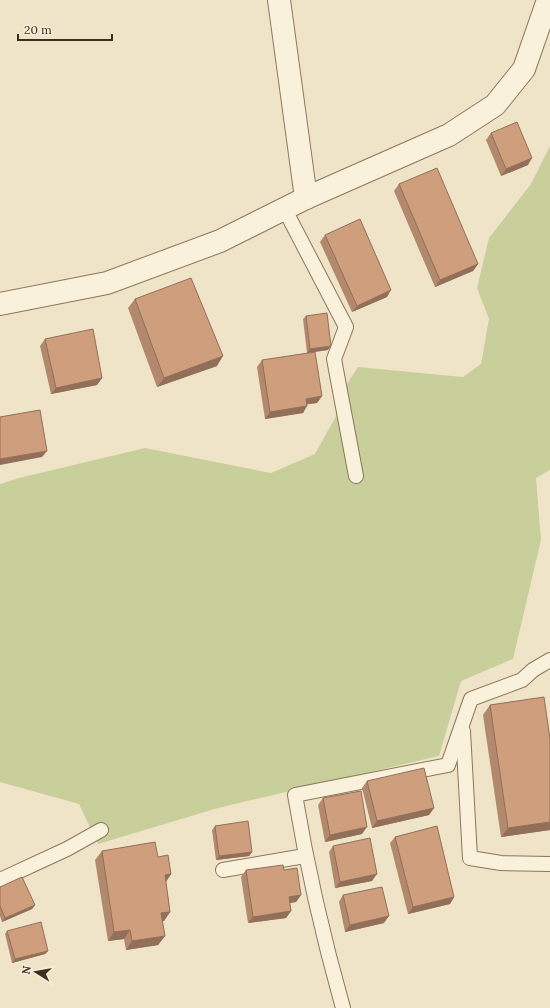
<svg xmlns="http://www.w3.org/2000/svg" width="550" height="1008" viewBox="0 0 550 1008" font-family="Lora,serif">
<rect width="100%" height="100%" fill="#f0e4c8"/>
<polygon fill="#c9cf9b" points="550,146 550,470 536,478 541,540 513,659 461,681 439,756 218,808 98,844 79,804 0,782 0,484 19,478 145,448 271,473 315,454 336,416 341,393 358,367 463,377 481,364 489,319 477,288 489,238 531,184"/>
<g fill="none" stroke-linecap="round" stroke-linejoin="round">
<defs>
<g id="service">
<polyline points="284,208 346,327 334,359 356,476"/>
<polyline points="463,731 470,858 501,863 550,864"/>
<polyline points="223,870 305,856"/>
<polyline points="0,880 67,849 101,830"/>
<path d="M343 1008C323 937 307 867 295 795L448 765 471 699 522 680 533 670 550 660"/>
</g>
<g id="minor">
<polyline points="279,0 306,198"/>
<polyline points="0,304 107,283 220,241 306,198 449,135 495,105 524,69 548,0"/>
</g>
</defs>
<use href="#service" stroke="#8d765c" stroke-width="16"/>
<use href="#minor" stroke="#8d765c" stroke-width="24"/>
<use href="#service" stroke="#faf1dc" stroke-width="14"/>
<use href="#minor" stroke="#faf1dc" stroke-width="22"/>
</g>
<g fill="#b2896c">
<polygon points="491,133 528,165 501,176 486,140"/>
<polygon points="399,184 478,264 473,271 435,287 394,191"/>
<polygon points="325,235 387,297 352,312 320,242"/>
<polygon points="135,299 217,366 157,387 128,308"/>
<polygon points="306,316 328,350 307,353 303,319"/>
<polygon points="45,339 102,378 97,385 51,394 40,346"/>
<polygon points="262,360 322,396 317,403 307,404 303,413 265,419 257,367"/>
<polygon points="490,705 550,830 501,837 483,715"/>
<polygon points="367,781 434,808 429,815 372,828 362,788"/>
<polygon points="323,798 362,834 325,842 318,805"/>
<polygon points="215,826 252,852 249,856 216,860 212,830"/>
<polygon points="395,837 454,897 450,904 408,914 390,843"/>
<polygon points="333,846 372,881 335,888 329,852"/>
<polygon points="102,851 158,857 171,874 166,882 170,912 164,921 162,921 165,936 158,945 126,950 124,939 108,941 95,860"/>
<polygon points="246,870 284,870 301,895 296,902 290,903 291,911 286,918 248,923 241,877"/>
<polygon points="0,887 35,905 32,909 2,922 0,916"/>
<polygon points="343,895 384,923 345,932 339,902"/>
<polygon points="7,931 48,951 45,954 12,963 5,934"/>
</g>
<g fill="#916f58">
<polygon points="532,158 528,165 501,176 506,169"/>
<polygon points="478,264 473,271 435,287 440,280"/>
<polygon points="391,290 387,297 352,312 357,306"/>
<polygon points="331,346 328,350 307,353 310,349"/>
<polygon points="223,356 217,366 157,387 164,378"/>
<polygon points="102,378 97,385 51,394 56,388"/>
<polygon points="322,396 317,403 301,405 306,399"/>
<polygon points="307,406 303,413 265,419 270,412"/>
<polygon points="47,451 42,457 0,465 0,459"/>
<polygon points="434,808 429,815 372,828 377,821"/>
<polygon points="550,822 550,830 501,837 508,828"/>
<polygon points="367,827 362,834 325,842 330,835"/>
<polygon points="252,852 249,856 216,860 219,856"/>
<polygon points="171,874 165,883 165,875"/>
<polygon points="377,874 372,881 335,888 340,882"/>
<polygon points="301,895 296,902 284,904 289,897"/>
<polygon points="454,897 450,904 408,914 413,907"/>
<polygon points="35,905 32,909 2,922 5,918"/>
<polygon points="291,911 286,918 248,923 253,917"/>
<polygon points="170,912 164,921 155,922 161,913"/>
<polygon points="389,916 384,923 345,932 350,925"/>
<polygon points="130,930 124,939 108,941 114,932"/>
<polygon points="165,936 158,945 126,950 132,941"/>
<polygon points="48,951 45,954 12,963 15,959"/>
</g>
<g fill="#cf9f7d" stroke="#916f58">
<polygon points="517,122 532,158 506,169 491,133"/>
<polygon points="437,168 478,264 440,280 399,184"/>
<polygon points="360,219 391,290 357,306 325,235"/>
<polygon points="191,278 223,356 164,378 135,299"/>
<polygon points="327,313 331,346 310,349 306,316"/>
<polygon points="93,329 102,378 56,388 45,339"/>
<polygon points="315,352 322,396 306,399 307,406 270,412 262,360"/>
<polygon points="40,410 47,451 0,459 0,417"/>
<polygon points="544,697 550,739 550,822 508,828 490,705"/>
<polygon points="424,768 434,808 377,821 367,781"/>
<polygon points="361,791 367,827 330,835 323,798"/>
<polygon points="248,821 252,852 219,856 215,826"/>
<polygon points="437,826 454,897 413,907 395,837"/>
<polygon points="370,838 377,874 340,882 333,846"/>
<polygon points="155,842 158,857 168,855 171,874 165,875 170,912 161,913 165,936 132,941 130,930 114,932 102,851"/>
<polygon points="283,865 284,870 297,868 301,895 289,897 291,911 253,917 246,870"/>
<polygon points="22,877 35,905 5,918 0,906 0,887"/>
<polygon points="382,887 389,916 350,925 343,895"/>
<polygon points="41,922 48,951 15,959 7,931"/>
</g>
<g transform="translate(36 972) rotate(281)" stroke="#f7eed8" stroke-width="3" paint-order="stroke">
<path d="M0-3L7 15L0 10L-7 15Z" fill="#3d2e20"/>
<text y="-6" font-size="11" font-weight="bold" text-anchor="middle" fill="#3d2e20">N</text>
</g>
<path d="M18 34v6h94v-6" fill="none" stroke="#3d2e20" stroke-width="2"/>
<text x="24" y="34" font-size="12" fill="#3d2e20" stroke="#f7eed8" stroke-width="3" paint-order="stroke">20 m</text>
</svg>
